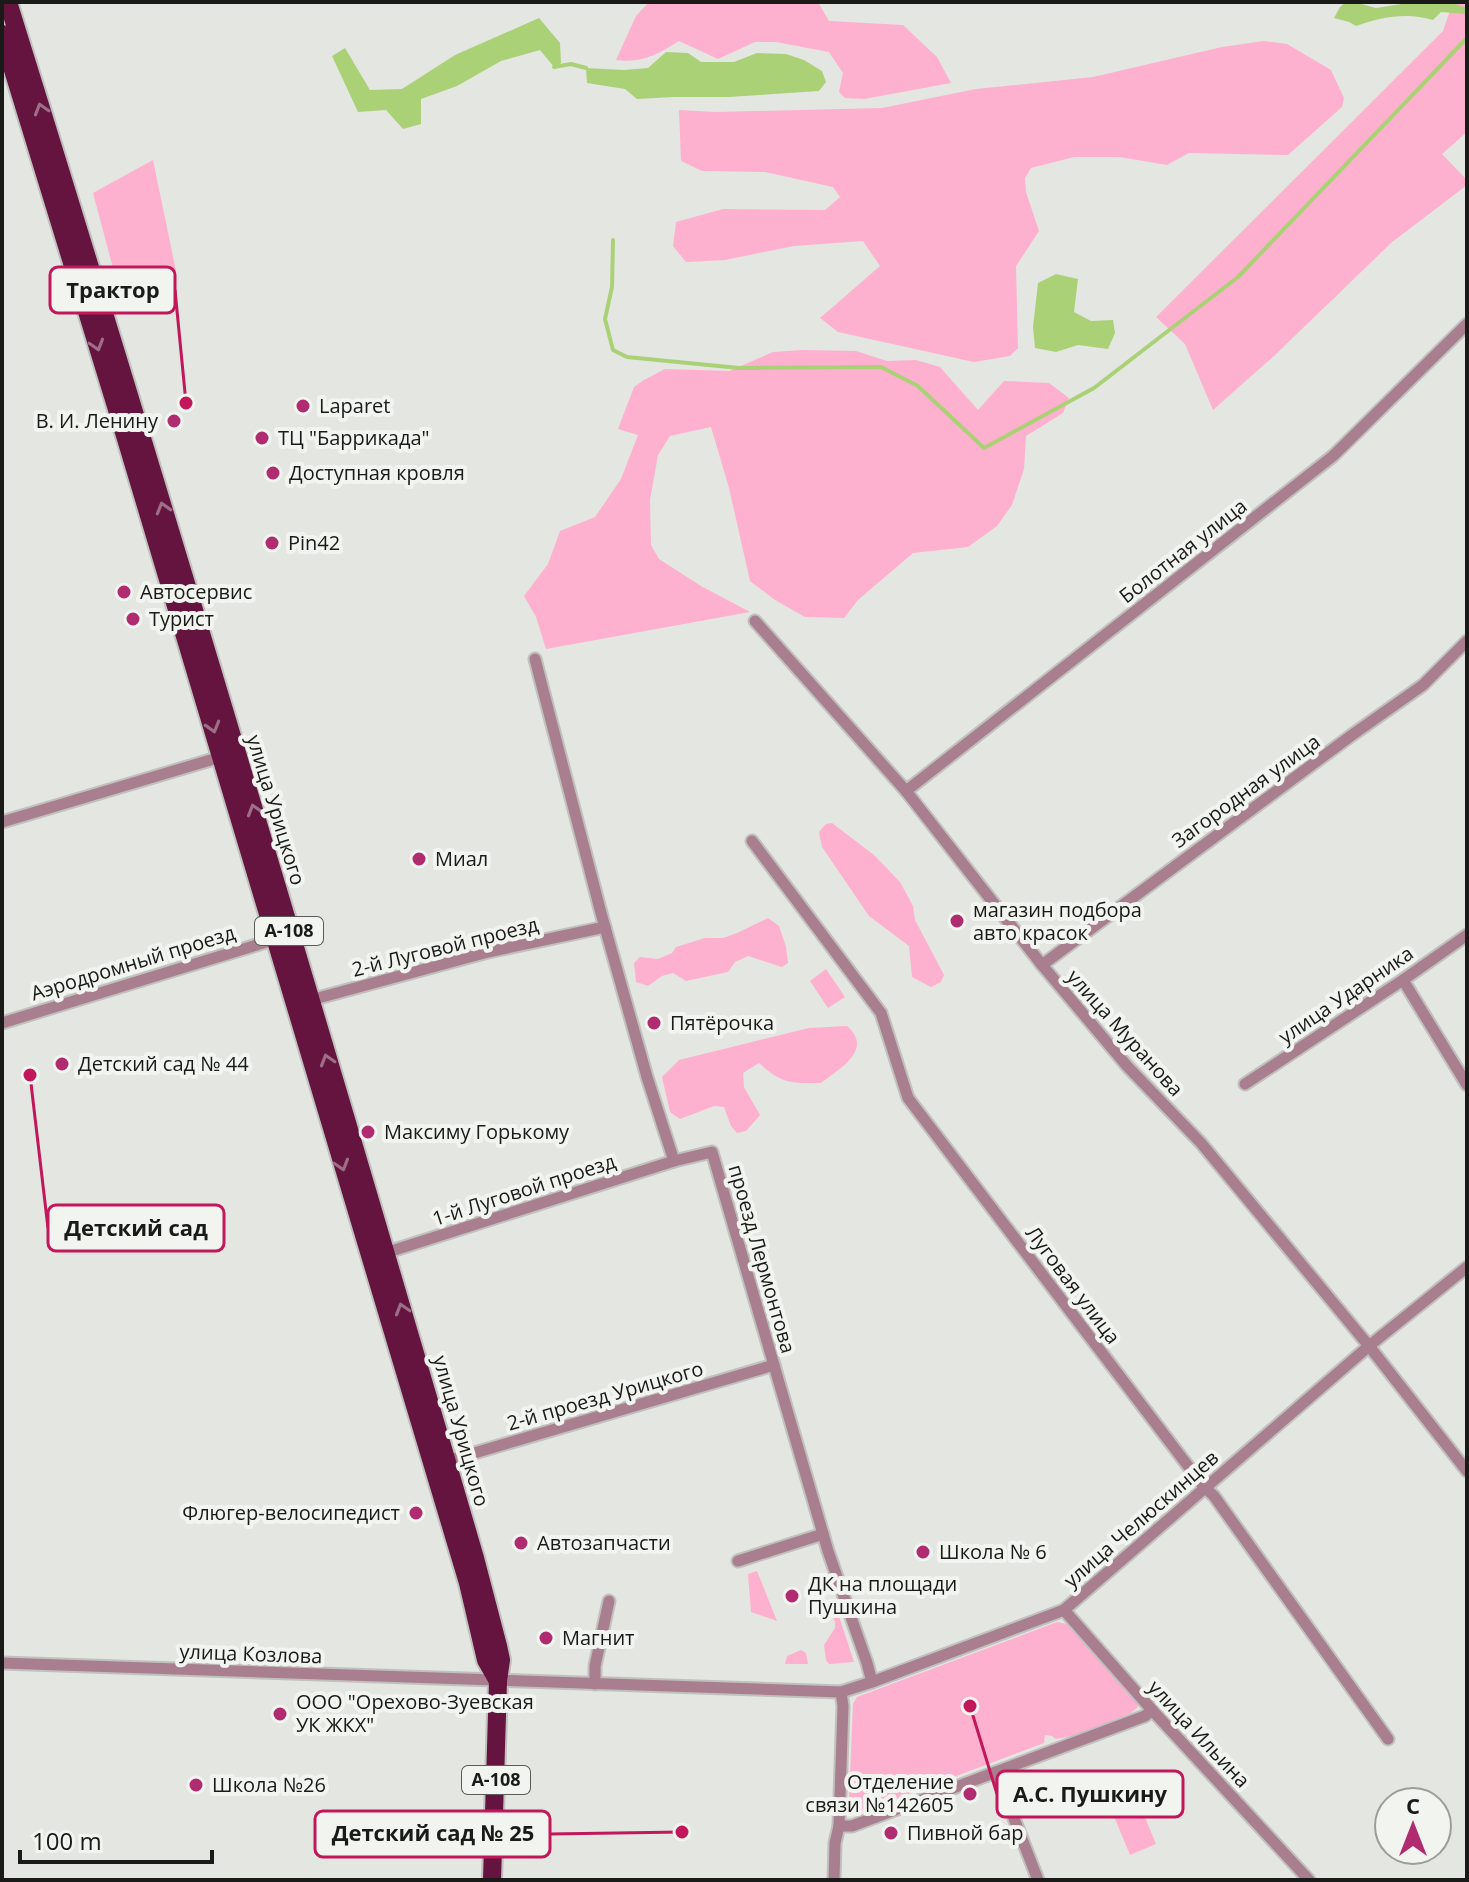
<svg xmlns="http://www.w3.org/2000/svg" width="1469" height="1882" viewBox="0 0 1469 1882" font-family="'Open Sans',sans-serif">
<rect width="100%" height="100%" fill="#e4e6e2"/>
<g fill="#feb0cf">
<path d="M649 2H818L829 21 903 25 937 57 951 83 864 99 845 98 839 92 843 73 829 52 776 42H755L718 59 679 41C656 55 644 63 616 60L636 16Z"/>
<polygon points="1453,2 1467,2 1467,132 1442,154 1467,180 1467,185 1391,243 1274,356 1213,410 1185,344 1156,317 1443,31"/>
<polygon points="1264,41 1287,44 1331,70 1344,98 1342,107 1288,155 1189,153 1167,165 1119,157 1074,157 1031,168 1025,178 1026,192 1039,231 1016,266 1018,348 1010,356 974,362 838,332 820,318 880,266 863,241 794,246 725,260 686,262 673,246 676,222 723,209 825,210 840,197 833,187 765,172 702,171 681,161 679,110 716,112 882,108 976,89 1093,77 1222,47"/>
<polygon points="153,160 176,271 129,287 126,295 121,298 93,193"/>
<polygon points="802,350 856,351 887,361 916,360 940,367 978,410 1004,381 1049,383 1069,398 1063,413 1026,436 1024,469 1012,505 997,526 968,547 913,553 858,600 844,618 805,617 775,600 750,581 729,488 711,427 670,436 658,455 650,500 651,545 659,559 701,586 750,612 546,649 536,617 524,596 548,564 560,531 595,517 621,479 638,435 618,429 634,387 644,380 665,369 729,371 773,352"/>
<polygon points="832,823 874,855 900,882 913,906 915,920 944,975 941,982 931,987 912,977 909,946 869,916 822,847 819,832 826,824"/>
<polygon points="768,918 779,926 786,947 788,963 782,967 748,956 735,962 728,972 686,981 673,973 662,976 648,986 636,982 634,963 640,957 658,959 672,953 676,947 705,938 723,938 737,933"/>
<polygon points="826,969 845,997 828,1008 810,981"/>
<path d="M847 1026C874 1049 840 1069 821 1083 791 1083 782 1084 759 1063L743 1073 744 1087 760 1115 746 1131 737 1133 731 1126 724 1107 714 1106 680 1119 670 1112 662 1077 679 1060 809 1028Z"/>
<polygon points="757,1571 777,1621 751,1612 748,1574"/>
<polygon points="827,1603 835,1604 854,1662 829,1664 826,1660 824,1645 835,1628 835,1622"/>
<polygon points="1057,1622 1067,1624 1136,1700 1138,1707 1131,1713 1077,1735 1056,1739 1052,1736 1045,1735 1044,1743 866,1810 858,1812 852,1808 849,1799 853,1704 857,1697"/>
<polygon points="801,1650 806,1653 808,1664 785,1664 787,1656"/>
<polygon points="1134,1791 1156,1844 1130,1855 1108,1802"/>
</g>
<g fill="#abd177">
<path d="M1346 2H1354L1376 8 1414 2H1452L1463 7 1467 6V14L1441 12 1433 20C1407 12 1381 17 1356 26L1349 22 1334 18 1340 7Z"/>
<polygon points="539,18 560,43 561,63 554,67 540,50 501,61 457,86 421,99 421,124 403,129 386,110 358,112 332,56 345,48 370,90 402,89 455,55"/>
<polygon points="666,52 688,53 701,62 734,62 757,53 786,54 804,60 822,71 826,82 819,91 729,97 674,97 637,99 625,89 587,83 586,68 624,70 648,68"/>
<polygon points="1056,274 1078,279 1074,312 1091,321 1113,320 1115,333 1108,349 1078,345 1056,352 1035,348 1033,327 1038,283"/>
</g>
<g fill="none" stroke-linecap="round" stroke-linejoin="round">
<g stroke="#abd177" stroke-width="4">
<polyline points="554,67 571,64 586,68"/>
<polyline points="613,240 612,287 605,319 613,350 627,357 739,368 881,367 918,386 984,448 1094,388 1238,277 1467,38"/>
</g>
<defs>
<g id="minor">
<polyline points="755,621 906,791 1042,965 1127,1066 1201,1143 1369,1346 1467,1471"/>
<polyline points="535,659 601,913 647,1077 674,1161"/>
<polyline points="906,791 1333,456 1467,324"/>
<polyline points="2,822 224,756"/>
<polyline points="752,841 881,1013 908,1098 1204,1487 1214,1496 1388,1739"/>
<polyline points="1042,965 1352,735 1423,685 1467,641"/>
<polyline points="1403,980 1467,1085"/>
<polyline points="307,1001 488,952 605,927"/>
<polyline points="2,1023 276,939"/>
<polyline points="1245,1084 1403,980 1467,935"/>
<polyline points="385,1253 674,1161 712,1152 828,1551 867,1663 872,1682"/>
<polyline points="447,1461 774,1365"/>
<polyline points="738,1561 823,1534"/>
<polyline points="1064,1610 1152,1710 1309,1880"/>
<polyline points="2,1663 841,1692 872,1682 1064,1610 1369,1346 1467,1267"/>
<polyline points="595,1684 595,1666 609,1601"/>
<polyline points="996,1772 1038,1880"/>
<polyline points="839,1826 852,1826 1145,1716 1152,1710"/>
<polyline points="834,1880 835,1843 839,1826 843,1706 841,1692"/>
</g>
<g id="trunk">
<path d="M8 2C169 519 323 1038 475 1558L498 1646 501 1660 498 1681 492 1880"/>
<path d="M2 34C162 549 313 1067 468 1583L486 1660 498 1681"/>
</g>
</defs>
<use href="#minor" stroke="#c0c1be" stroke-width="15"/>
<use href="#trunk" stroke="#c0c1be" stroke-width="22"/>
<use href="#minor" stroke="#a97f90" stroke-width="11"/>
<use href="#trunk" stroke="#64143e" stroke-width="18"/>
</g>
<defs><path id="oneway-chevron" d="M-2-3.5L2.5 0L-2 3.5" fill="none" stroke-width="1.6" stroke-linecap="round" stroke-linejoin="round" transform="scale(2)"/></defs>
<g stroke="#9d6e85">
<use href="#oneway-chevron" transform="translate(41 109) rotate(-107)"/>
<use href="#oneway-chevron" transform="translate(97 345) rotate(73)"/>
<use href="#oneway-chevron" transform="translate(163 508) rotate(-106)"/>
<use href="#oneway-chevron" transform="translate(213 727) rotate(74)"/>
<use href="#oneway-chevron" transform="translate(254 810) rotate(-107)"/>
<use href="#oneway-chevron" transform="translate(327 1060) rotate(-107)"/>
<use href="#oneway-chevron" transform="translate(342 1165) rotate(73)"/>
<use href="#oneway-chevron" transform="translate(402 1309) rotate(-107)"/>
</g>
<g fill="#b02b70" stroke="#f2f4ef" stroke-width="3">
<circle cx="303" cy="406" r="8"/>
<circle cx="174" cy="421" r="8"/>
<circle cx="262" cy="438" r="8"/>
<circle cx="273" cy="473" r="8"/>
<circle cx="272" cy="543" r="8"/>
<circle cx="124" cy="592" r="8"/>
<circle cx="133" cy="619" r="8"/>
<circle cx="419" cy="859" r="8"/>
<circle cx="957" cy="921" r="8"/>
<circle cx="654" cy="1023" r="8"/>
<circle cx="62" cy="1064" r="8"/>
<circle cx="368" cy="1132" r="8"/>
<circle cx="416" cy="1513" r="8"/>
<circle cx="521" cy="1543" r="8"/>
<circle cx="923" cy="1552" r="8"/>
<circle cx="792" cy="1596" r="8"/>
<circle cx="546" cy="1638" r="8"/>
<circle cx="280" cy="1714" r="8"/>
<circle cx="196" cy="1785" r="8"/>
<circle cx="970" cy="1794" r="8"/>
<circle cx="891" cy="1833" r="8"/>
</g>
<g text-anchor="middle" stroke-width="8" stroke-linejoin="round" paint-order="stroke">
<g fill="#f2f4ef" stroke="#5b5c59" stroke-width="2">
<rect x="255" y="917" width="68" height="28" rx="6"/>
<rect x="462" y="1766" width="68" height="28" rx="6"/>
</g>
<g font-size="18" font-weight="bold" fill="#1a1b19">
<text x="289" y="937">А-108</text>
<text x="496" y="1786">А-108</text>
</g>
<g font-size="20" fill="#1a1b19" stroke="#f2f4ef" text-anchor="start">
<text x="319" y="413">Laparet</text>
<text x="158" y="428" text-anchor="end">В. И. Ленину</text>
<text x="278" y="445">ТЦ "Баррикада"</text>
<text x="289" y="480">Доступная кровля</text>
<text x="288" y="550">Pin42</text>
<text x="140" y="599">Автосервис</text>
<text x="149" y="626">Турист</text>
<text x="435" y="866">Миал</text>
<text x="973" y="917">магазин подбора<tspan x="973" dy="23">авто красок</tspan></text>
<text x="670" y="1030">Пятёрочка</text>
<text x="78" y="1071">Детский сад № 44</text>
<text x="384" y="1139">Максиму Горькому</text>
<text x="400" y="1520" text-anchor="end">Флюгер-велосипедист</text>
<text x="537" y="1550">Автозапчасти</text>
<text x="939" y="1559">Школа № 6</text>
<text x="808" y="1591">ДК на площади<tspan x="808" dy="23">Пушкина</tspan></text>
<text x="562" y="1645">Магнит</text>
<text x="296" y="1709">ООО "Орехово-Зуевская<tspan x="296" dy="23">УК ЖКХ"</tspan></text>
<text x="954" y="1789" text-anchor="end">Отделение<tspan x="954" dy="23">связи №142605</tspan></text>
<text x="212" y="1792">Школа №26</text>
<text x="907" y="1840">Пивной бар</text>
</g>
<g font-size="20" fill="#1a1b19" stroke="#f2f4ef">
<text transform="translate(1183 551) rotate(-38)" y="7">Болотная улица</text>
<text transform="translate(1246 791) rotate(-36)" y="7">Загородная улица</text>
<text transform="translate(276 810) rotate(73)" y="7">улица Урицкого</text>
<text transform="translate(445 947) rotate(-14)" y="7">2-й Луговой проезд</text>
<text transform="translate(133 963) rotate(-17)" y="7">Аэродромный проезд</text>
<text transform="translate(1346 995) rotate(-34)" y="7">улица Ударника</text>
<text transform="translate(1125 1033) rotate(48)" y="7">улица Муранова</text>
<text transform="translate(524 1190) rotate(-18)" y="7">1-й Луговой проезд</text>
<text transform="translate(762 1259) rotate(74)" y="7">проезд Лермонтова</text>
<text transform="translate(1073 1285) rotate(53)" y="7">Луговая улица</text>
<text transform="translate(605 1396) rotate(-16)" y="7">2-й проезд Урицкого</text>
<text transform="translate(461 1431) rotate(74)" y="7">улица Урицкого</text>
<text transform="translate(1141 1519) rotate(-41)" y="7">улица Челюскинцев</text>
<text transform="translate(251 1654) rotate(2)" y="7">улица Козлова</text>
<text transform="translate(1199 1734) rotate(47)" y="7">улица Ильина</text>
</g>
</g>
<path fill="none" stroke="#c2185b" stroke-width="3" d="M186 403L175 290M30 1075L48 1228M970 1706L997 1794M682 1832L550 1834"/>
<g fill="#c2185b" stroke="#f2f4ef" stroke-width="3">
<circle cx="186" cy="403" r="8"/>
<circle cx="30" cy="1075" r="8"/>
<circle cx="970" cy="1706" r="8"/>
<circle cx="682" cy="1832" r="8"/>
</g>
<g fill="#f2f4ef" stroke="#c2185b" stroke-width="3">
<rect x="50" y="267" width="125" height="46" rx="8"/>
<rect x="48" y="1205" width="176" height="46" rx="8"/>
<rect x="997" y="1771" width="186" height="46" rx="8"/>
<rect x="315" y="1811" width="235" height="46" rx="8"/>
</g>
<g font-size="22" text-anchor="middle" font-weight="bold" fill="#1a1b19">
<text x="113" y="298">Трактор</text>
<text x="136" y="1236">Детский сад</text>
<text x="1090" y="1802">А.С. Пушкину</text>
<text x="433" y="1841">Детский сад № 25</text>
</g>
<rect width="1469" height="1882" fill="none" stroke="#1a1b19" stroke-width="8"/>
<g transform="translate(1413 1826)"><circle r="38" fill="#f2f4ef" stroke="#9c9d99" stroke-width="2"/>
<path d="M0-6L14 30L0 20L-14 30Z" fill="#b02b70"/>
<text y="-12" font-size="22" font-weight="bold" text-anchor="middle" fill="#1a1b19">С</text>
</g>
<path d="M20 1850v12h192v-12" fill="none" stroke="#1a1b19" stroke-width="4"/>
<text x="32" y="1850" font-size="24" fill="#1a1b19" stroke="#f2f4ef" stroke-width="6" paint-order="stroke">100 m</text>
</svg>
